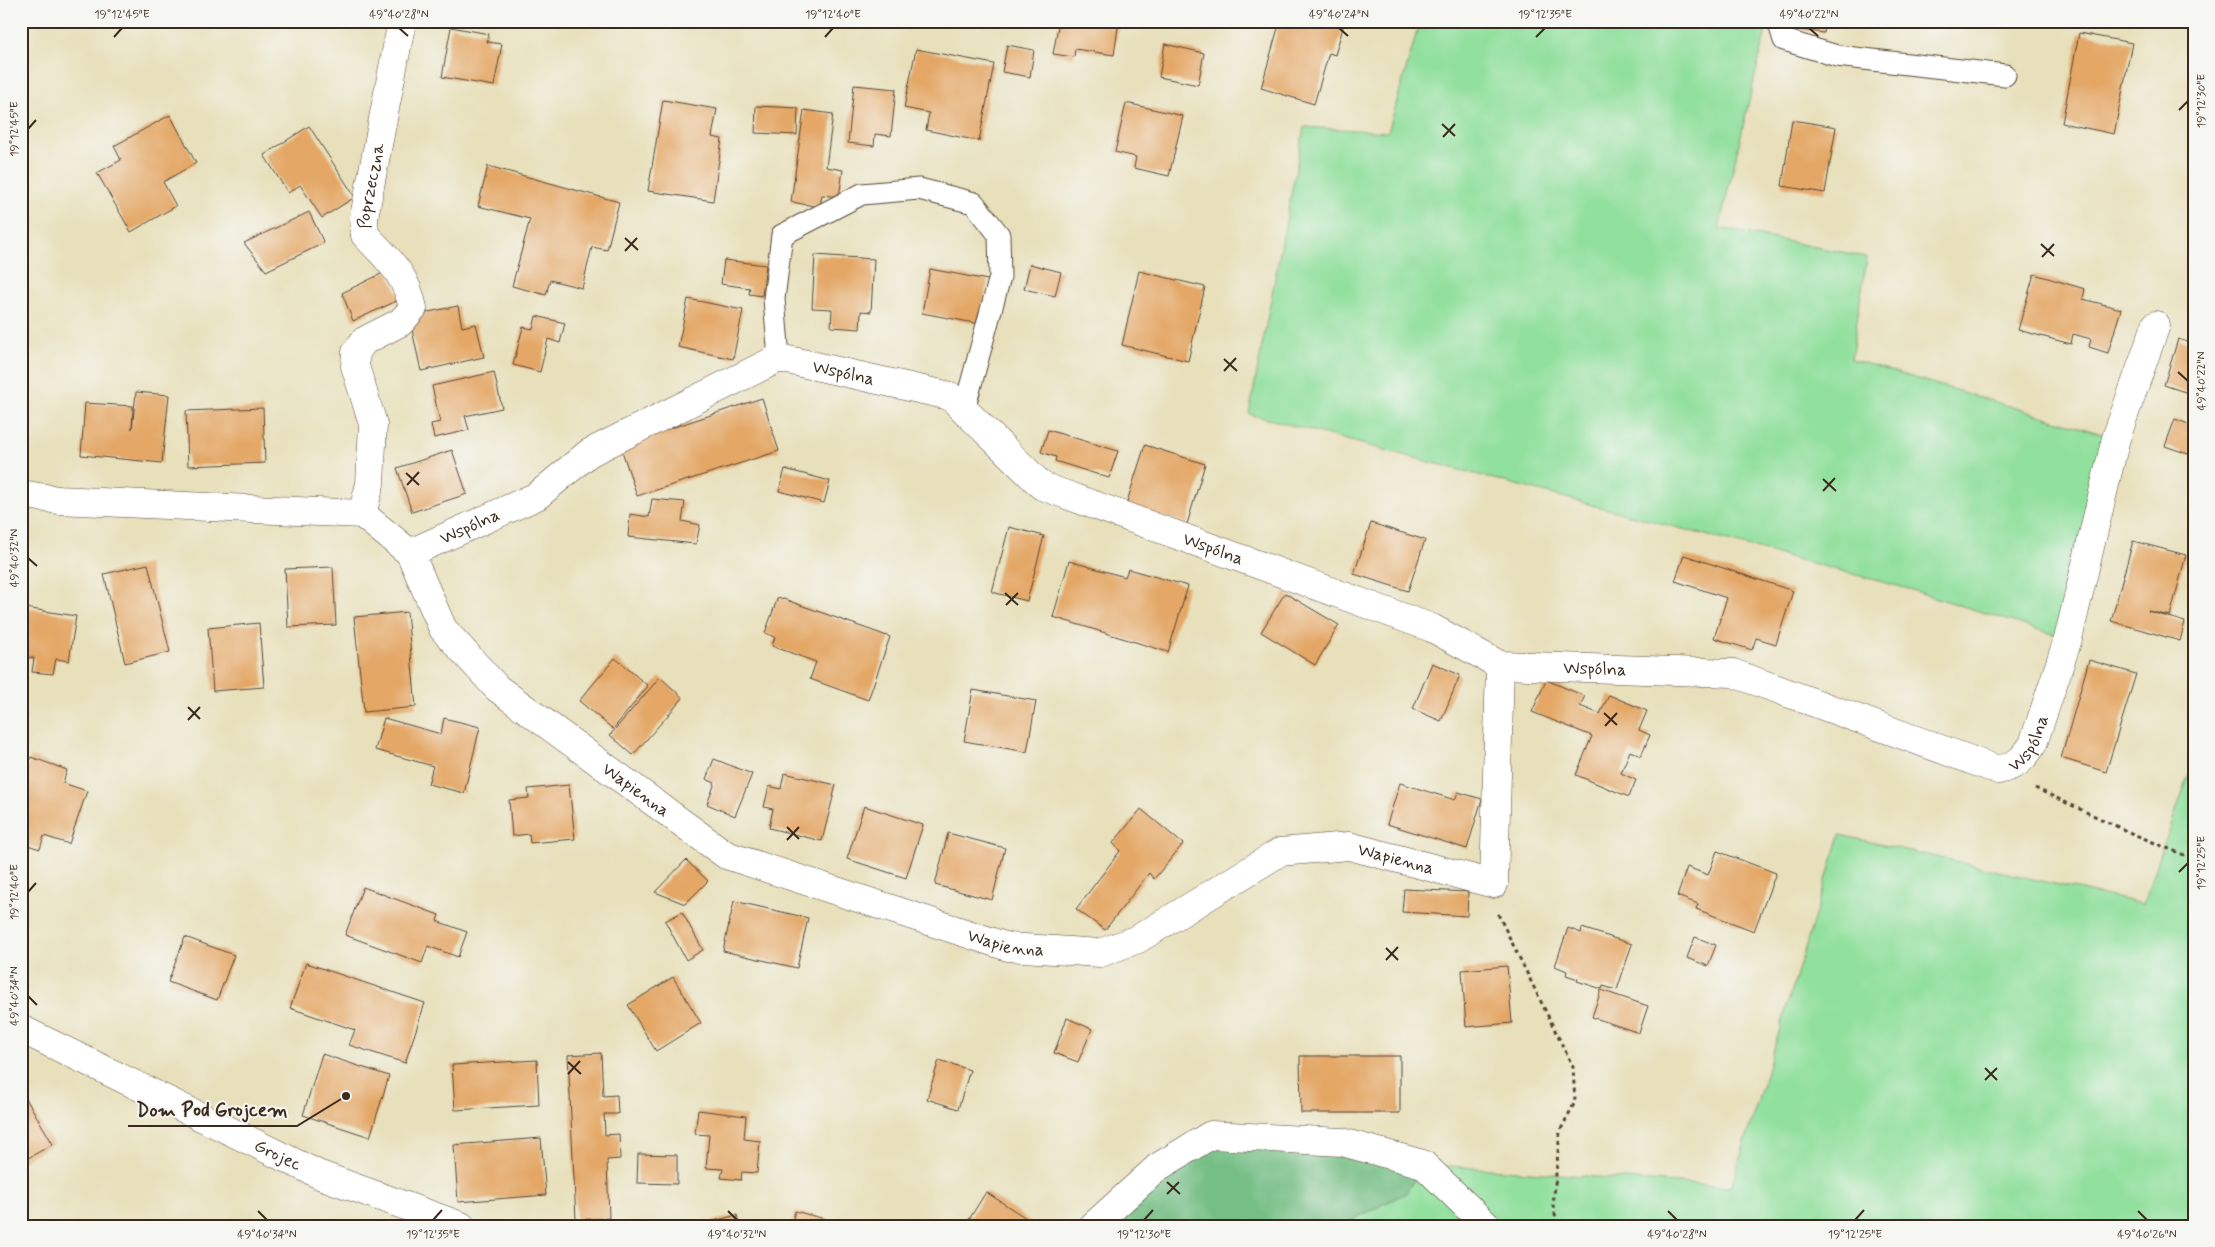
<svg xmlns="http://www.w3.org/2000/svg" width="2215" height="1247" viewBox="0 0 2215 1247" font-family="Mynerve,sans-serif">
<rect width="100%" height="100%" fill="#f6f6f2"/>
<filter id="ink" filterUnits="userSpaceOnUse"><feTurbulence type="fractalNoise" baseFrequency=".02" numOctaves="2"/><feDisplacementMap in="SourceGraphic" scale="10" xChannelSelector="R" yChannelSelector="G"/><feConvolveMatrix kernelMatrix="1 2 1 2 8 2 1 2 1" color-interpolation-filters="sRGB"/></filter>
<filter id="wash" filterUnits="userSpaceOnUse"><feTurbulence type="fractalNoise" baseFrequency=".0096" numOctaves="4" result="noise"/><feDisplacementMap in="SourceGraphic" scale="20" xChannelSelector="R" yChannelSelector="G"/><feGaussianBlur stdDeviation="1.12" result="paint"/><feColorMatrix in="noise" values="0 0 0 0 0 0 0 0 0 0 0 0 0 0 0 0 0 1.4 0 .05"/><feComposite in="paint" operator="in"/></filter>
<g filter="url(#wash)">
<rect width="100%" height="100%" fill="#e8e0bb"/>
<g fill="#92e09e" stroke="#66855e">
<polygon points="1420,21 1768,21 1719,228 1867,257 1851,359 2116,438 2068,639 1905,588 1249,414 1304,127 1388,132"/>
<polygon points="2194,760 2194,1226 1340,1226 1406,1193 1423,1164 1731,1187 1840,835 2143,904"/>
</g>
<polygon fill="#75be85" stroke="#587452" points="1211,1135 1423,1164 1406,1193 1340,1226 1093,1226"/>
<g id="blocks">
<g fill="#e4a766">
<polygon points="1059,21 1119,21 1114,55 1075,49 1074,57 1053,54"/>
<polygon points="1280,21 1336,21 1344,24 1335,55 1329,53 1314,104 1261,88"/>
<polygon points="1724,21 1740,21 1740,25 1724,23"/>
<polygon points="1801,21 1826,21 1824,33 1800,30"/>
<polygon points="451,27 489,34 487,42 502,44 494,86 442,77"/>
<polygon points="2079,33 2132,43 2114,134 2062,123"/>
<polygon points="1165,44 1204,53 1198,85 1159,77"/>
<polygon points="1007,45 1034,50 1030,77 1002,72"/>
<polygon points="916,49 994,64 979,141 926,130 929,113 904,108"/>
<polygon points="854,85 896,89 891,136 875,134 874,146 848,143"/>
<polygon points="663,100 717,109 712,137 722,139 713,201 648,191"/>
<polygon points="1126,103 1183,116 1169,176 1134,168 1136,157 1115,152"/>
<polygon points="756,106 798,108 797,135 755,133"/>
<polygon points="804,110 833,114 826,167 843,170 839,197 822,195 820,207 791,202"/>
<polygon points="170,115 196,163 163,182 176,206 131,232 97,173 121,160 114,146"/>
<polygon points="1792,120 1836,127 1825,193 1782,186"/>
<polygon points="309,126 355,197 322,218 300,185 288,193 264,155"/>
<polygon points="488,166 619,202 607,250 592,247 582,288 550,280 546,295 512,286 530,219 478,206"/>
<polygon points="309,212 324,243 266,271 244,243"/>
<polygon points="815,255 874,259 871,312 861,311 860,329 831,327 832,309 812,308"/>
<polygon points="724,260 766,265 762,296 749,294 750,288 721,284"/>
<polygon points="1030,264 1061,272 1055,296 1024,289"/>
<polygon points="930,269 988,280 980,324 922,313"/>
<polygon points="387,271 401,299 353,321 342,293"/>
<polygon points="1139,271 1205,287 1188,361 1122,345"/>
<polygon points="2034,274 2085,289 2083,299 2121,309 2108,353 2089,347 2091,339 2073,334 2071,344 2018,330"/>
<polygon points="688,299 743,310 733,359 678,347"/>
<polygon points="458,306 462,327 476,324 484,357 421,371 409,316"/>
<polygon points="536,316 565,323 560,343 548,339 540,372 513,365 523,327 533,329"/>
<polygon points="2178,339 2194,344 2194,395 2164,385"/>
<polygon points="494,372 502,408 465,416 469,430 434,438 431,424 440,422 432,386"/>
<polygon points="136,392 169,395 162,463 81,455 85,403 133,406 132,429"/>
<polygon points="762,398 779,451 637,496 620,445"/>
<polygon points="263,408 265,463 188,466 186,411"/>
<polygon points="2175,419 2194,426 2194,456 2165,446"/>
<polygon points="1048,430 1118,451 1109,478 1055,461 1056,457 1041,452"/>
<polygon points="1145,445 1205,464 1187,524 1126,505"/>
<polygon points="452,450 467,494 412,512 397,468"/>
<polygon points="785,469 830,481 824,503 779,491"/>
<polygon points="652,499 685,502 682,521 700,525 696,544 628,537 630,514 649,517"/>
<polygon points="1371,523 1425,540 1408,591 1354,574"/>
<polygon points="1009,527 1044,536 1027,601 992,592"/>
<polygon points="2133,541 2186,555 2170,616 2148,611 2185,622 2180,641 2111,621"/>
<polygon points="1684,555 1793,591 1776,644 1756,638 1752,650 1714,638 1727,598 1675,581"/>
<polygon points="1069,561 1125,577 1128,569 1188,586 1168,652 1053,617"/>
<polygon points="148,564 170,652 125,663 104,574"/>
<polygon points="333,567 336,625 288,627 285,569"/>
<polygon points="1285,593 1339,625 1315,665 1261,632"/>
<polygon points="778,597 890,637 868,700 810,679 816,662 772,646 775,637 765,633"/>
<polygon points="25,608 76,616 69,661 56,659 53,674 32,672 34,658 21,657 21,631"/>
<polygon points="407,612 416,707 364,712 354,617"/>
<polygon points="259,623 264,687 213,691 208,628"/>
<polygon points="615,658 648,686 613,729 579,701"/>
<polygon points="2089,660 2136,674 2106,772 2061,758"/>
<polygon points="1432,663 1460,675 1441,721 1413,709"/>
<polygon points="660,677 683,698 633,755 610,735"/>
<polygon points="1546,680 1585,696 1580,706 1600,714 1609,695 1647,711 1639,730 1650,735 1641,756 1630,751 1621,773 1636,780 1629,797 1576,775 1592,736 1532,712"/>
<polygon points="973,690 1036,701 1027,752 964,741"/>
<polygon points="384,718 441,734 444,718 480,727 464,793 428,784 433,766 375,750"/>
<polygon points="31,757 67,770 63,783 87,791 69,844 44,836 40,849 21,843 21,766 27,768"/>
<polygon points="714,759 752,774 735,816 707,804 715,783 706,779"/>
<polygon points="784,773 836,785 822,841 769,828 773,809 764,807 769,786 781,789"/>
<polygon points="1400,783 1455,800 1458,792 1482,799 1467,849 1387,824"/>
<polygon points="569,785 575,839 530,843 529,834 512,836 509,800 529,798 528,789"/>
<polygon points="864,806 923,825 906,878 847,859"/>
<polygon points="1141,809 1183,844 1154,879 1149,873 1105,930 1076,909 1120,851 1113,843"/>
<polygon points="948,833 1005,848 992,900 935,885"/>
<polygon points="1717,851 1776,873 1754,931 1696,909 1698,904 1677,896 1687,867 1708,875"/>
<polygon points="686,860 708,881 685,904 655,892"/>
<polygon points="363,887 439,915 437,921 467,932 458,957 428,946 422,963 345,935"/>
<polygon points="1404,889 1468,892 1467,916 1402,912"/>
<polygon points="734,901 808,918 797,968 723,951"/>
<polygon points="682,912 703,950 686,960 665,921"/>
<polygon points="1568,928 1581,933 1582,928 1632,944 1617,990 1603,986 1602,989 1577,981 1578,979 1566,975 1567,971 1555,966"/>
<polygon points="185,937 234,955 217,1000 168,982"/>
<polygon points="1695,937 1716,945 1708,966 1687,958"/>
<polygon points="306,963 425,1003 405,1063 349,1045 355,1030 290,1008"/>
<polygon points="1507,966 1512,1023 1466,1027 1462,970"/>
<polygon points="673,977 701,1023 656,1051 628,1005"/>
<polygon points="1601,990 1648,1006 1639,1033 1592,1017"/>
<polygon points="1067,1018 1092,1029 1078,1062 1054,1053"/>
<polygon points="601,1053 603,1096 617,1095 618,1114 604,1114 605,1135 619,1134 620,1159 607,1160 609,1218 576,1220 568,1055"/>
<polygon points="322,1054 389,1076 370,1137 303,1115"/>
<polygon points="1300,1056 1400,1056 1400,1113 1301,1113"/>
<polygon points="537,1060 539,1105 455,1110 452,1065"/>
<polygon points="939,1060 970,1070 958,1109 927,1099"/>
<polygon points="21,1090 53,1144 21,1162"/>
<polygon points="698,1110 746,1116 744,1139 760,1141 757,1173 742,1172 741,1180 721,1178 723,1169 706,1168 709,1135 695,1134"/>
<polygon points="541,1138 546,1195 458,1202 454,1145"/>
<polygon points="638,1154 677,1155 677,1184 637,1183"/>
<polygon points="986,1192 1032,1222 1029,1226 965,1226"/>
<polygon points="795,1211 847,1225 847,1226 791,1226"/>
<polygon points="737,1215 740,1226 698,1226 698,1225"/>
</g>
</g>
</g>
<g filter="url(#ink)">
<use href="#blocks" fill-opacity="0" stroke="#554536" stroke-width="1"/>
<g fill="none" stroke-linecap="round" stroke-linejoin="round">
<defs>
<g id="lane">
<polyline points="1778,21 1784,40 1837,56 2005,75"/>
<polyline points="779,358 774,299 782,235 862,194 919,189 974,203 999,235 1000,277 964,410"/>
</g>
<g id="street">
<path id="s1" d="M21 494 58 500 362 514 410 553 537 496 589 453 779 358 950 396 1042 486 1432 628 1500 665 1733 673 1998 770C2016 766 2023 760 2033 744L2068 639 2116 438 2156 325"/>
<path id="s2" d="M362 514 370 484 373 424 355 366 356 352 364 341 401 322 413 308C406 274 388 259 365 235L364 217 402 21"/>
<path id="s3" d="M410 553 443 629 497 688 726 855 1008 947 1100 953 1138 939 1280 852 1349 846 1494 884 1500 665"/>
<path id="s4" d="M21 1029 320 1175 461 1226"/>
<polyline points="1093,1226 1158,1167 1211,1135 1342,1142 1423,1164 1487,1226"/>
</g>
</defs>
<use href="#lane" stroke="#554536" stroke-width="23"/>
<use href="#street" stroke="#554536" stroke-width="29"/>
<g stroke="#554536" stroke-width="3" stroke-dasharray="4 4" stroke-linecap="butt">
<polyline points="2035,788 2133,834 2194,859"/>
<polyline points="1498,914 1573,1067 1575,1102 1560,1131 1553,1206 1558,1226"/>
</g>
<use href="#lane" stroke="#fff" stroke-width="21"/>
<use href="#street" stroke="#fff" stroke-width="28"/>
</g>
</g>
<path fill="none" stroke="#3b2a1e" stroke-width="2" d="M399 28 408 36M1339 28 1348 36M1809 28 1818 36M114 37 122 28M825 37 833 28M1536 37 1545 28M2179 110 2188 101M1442 124 1455 136M28 129 36 120M1443 137 1455 124M625 238 638 250M2041 244 2054 256M625 251 637 238M2042 257 2054 244M1224 359 1237 371M1224 371 1236 358M2178 372 2188 381M406 473 419 485M1823 479 1836 491M407 485 419 472M1823 491 1835 478M28 558 37 566M1005 593 1018 605M1006 605 1018 593M188 707 200 719M1604 713 1617 725M188 720 200 707M1605 726 1617 713M787 827 799 839M787 840 799 827M2179 872 2188 863M28 892 36 883M1386 948 1398 960M1386 960 1398 947M28 996 37 1005M568 1062 581 1074M1985 1068 1997 1080M568 1074 580 1061M1985 1080 1997 1068M1167 1182 1180 1194M1167 1194 1179 1182M258 1211 267 1220M728 1211 737 1220M1668 1211 1677 1220M2138 1211 2147 1220M433 1220 442 1210M1144 1220 1153 1210M1855 1220 1864 1210"/>
<g text-anchor="middle" stroke-width="4" stroke-linejoin="round" paint-order="stroke">
<g font-size="18" fill="#3b2a1e" stroke="#f6f6f2">
<text dy="6" stroke="none"><textPath href="#s2" startOffset="378">Poprzeczna</textPath></text>
<text dy="6" stroke="none"><textPath href="#s1" startOffset="889">Wspólna</textPath></text>
<text dy="6" stroke="none"><textPath href="#s1" startOffset="469">Wspólna</textPath></text>
<text dy="6" stroke="none"><textPath href="#s1" startOffset="1309">Wspólna</textPath></text>
<text dy="6" stroke="none"><textPath href="#s1" startOffset="1714">Wspólna</textPath></text>
<text dy="6" stroke="none"><textPath href="#s1" startOffset="2178">Wspólna</textPath></text>
<text dy="6" stroke="none"><textPath href="#s3" startOffset="335">Wapienna</textPath></text>
<text dy="6" stroke="none"><textPath href="#s3" startOffset="1160">Wapienna</textPath></text>
<text dy="6" stroke="none"><textPath href="#s3" startOffset="740">Wapienna</textPath></text>
<text dy="6" stroke="none"><textPath href="#s4" startOffset="286">Grojec</textPath></text>
</g>
</g>
<path fill="none" stroke="#3b2a1e" stroke-width="2" d="M346 1096L297 1126H128"/>
<circle fill="#3b2a1e" stroke="#f6f6f2" stroke-width="2" cx="346" cy="1096" r="5"/>
<g font-size="19" text-anchor="middle" font-weight="bold" fill="#3b2a1e" stroke="#f6f6f2" stroke-width="4" stroke-linejoin="round" paint-order="stroke">
<text x="212" y="1116">Dom Pod Grojcem</text>
</g>
<rect width="2215" height="1247" fill="none" stroke="#f6f6f2" stroke-width="55"/>
<rect x="28" y="28" width="2160" height="1192" fill="none" stroke="#3b2a1e" stroke-width="2"/>
<g font-size="12" text-anchor="middle" fill="#3b2a1e">
<text x="122" y="18">19°12'45"E</text>
<text x="399" y="18">49°40'28"N</text>
<text x="833" y="18">19°12'40"E</text>
<text x="1339" y="18">49°40'24"N</text>
<text x="1545" y="18">19°12'35"E</text>
<text x="1809" y="18">49°40'22"N</text>
<text transform="translate(2201 101) rotate(-90)" y="4">19°12'30"E</text>
<text transform="translate(14 129) rotate(-90)" y="4">19°12'45"E</text>
<text transform="translate(2201 381) rotate(-90)" y="4">49°40'22"N</text>
<text transform="translate(14 558) rotate(-90)" y="4">49°40'32"N</text>
<text transform="translate(2201 863) rotate(-90)" y="4">19°12'25"E</text>
<text transform="translate(14 892) rotate(-90)" y="4">19°12'40"E</text>
<text transform="translate(14 996) rotate(-90)" y="4">49°40'34"N</text>
<text x="267" y="1238">49°40'34"N</text>
<text x="433" y="1238">19°12'35"E</text>
<text x="737" y="1238">49°40'32"N</text>
<text x="1144" y="1238">19°12'30"E</text>
<text x="1677" y="1238">49°40'28"N</text>
<text x="1855" y="1238">19°12'25"E</text>
<text x="2147" y="1238">49°40'26"N</text>
</g>
</svg>
